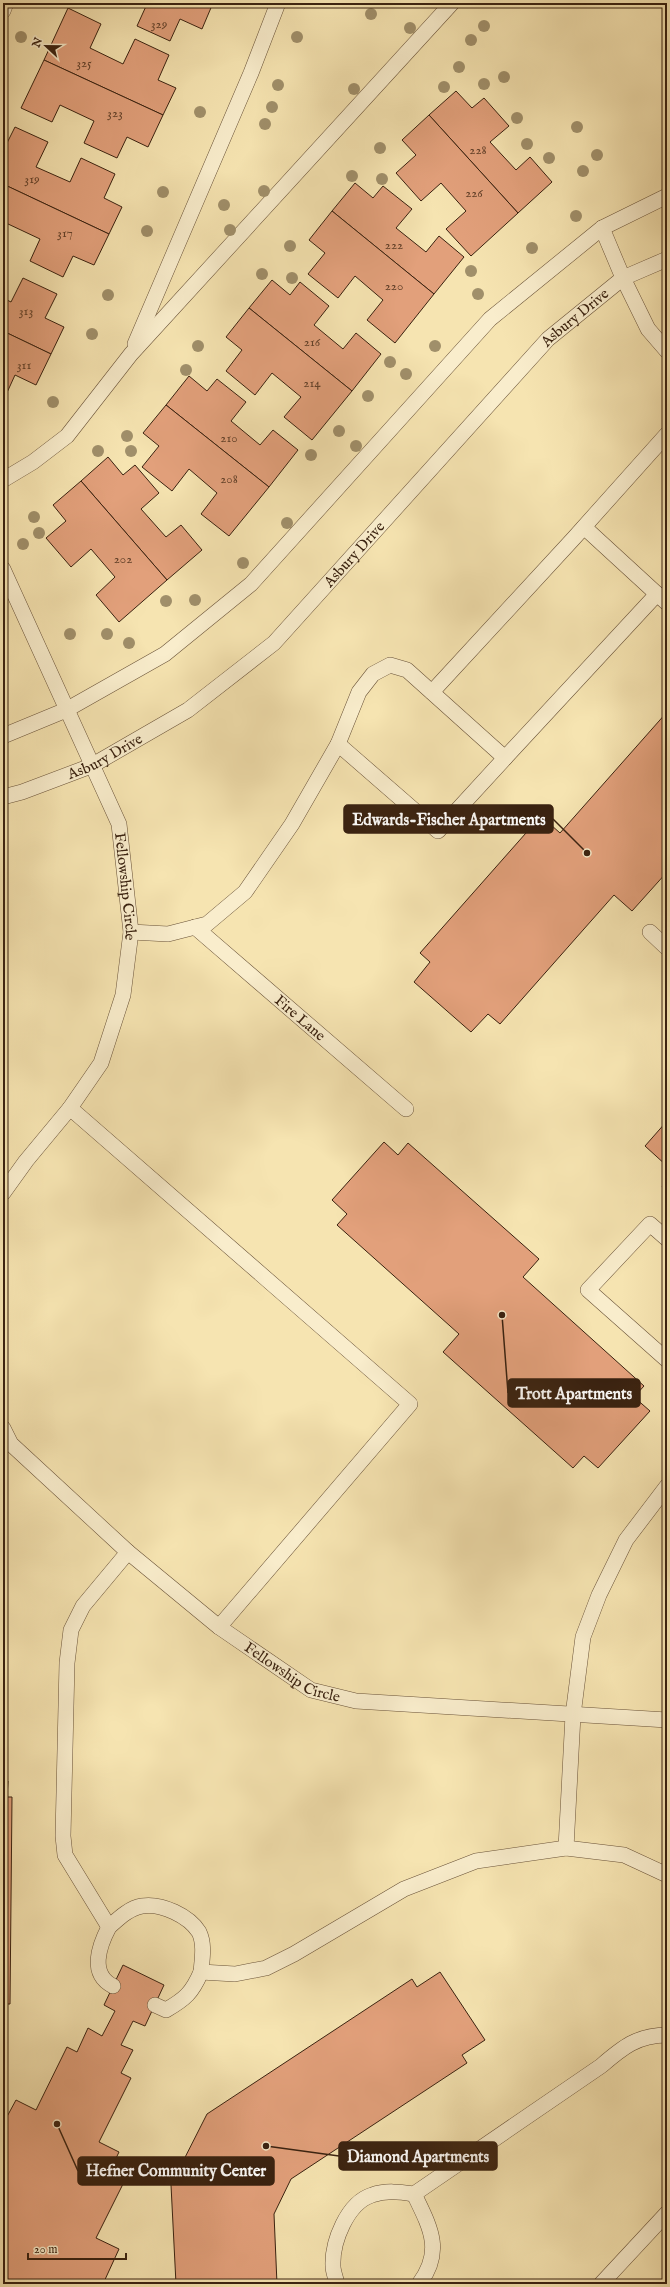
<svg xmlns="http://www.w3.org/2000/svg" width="670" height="2287" viewBox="0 0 670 2287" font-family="'IM FELL English',serif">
<rect width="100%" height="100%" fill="#f6e4b1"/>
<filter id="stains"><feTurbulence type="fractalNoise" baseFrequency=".005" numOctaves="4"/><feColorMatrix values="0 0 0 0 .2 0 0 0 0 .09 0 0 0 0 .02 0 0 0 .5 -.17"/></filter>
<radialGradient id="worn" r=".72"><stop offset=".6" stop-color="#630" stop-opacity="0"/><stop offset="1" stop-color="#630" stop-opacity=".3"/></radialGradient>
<g fill="#e2a07b" stroke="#3a2210">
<polygon points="145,3 213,3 202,29 180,19 170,41 137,26 147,4"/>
<polygon points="68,8 101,24 90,48 123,64 135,39 169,55 158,80 176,88 163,115 44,60"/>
<polygon points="44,60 163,115 148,147 127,137 117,158 84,143 94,121 60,105 52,122 21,108"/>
<polygon points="456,91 472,108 484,98 509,126 490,142 516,170 530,157 552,182 518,213 429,115"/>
<polygon points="429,115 518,213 471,256 446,229 466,211 441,183 421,201 396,173 416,155 402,140"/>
<polygon points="15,127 48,142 36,167 70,182 81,158 115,174 104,198 122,207 109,234 3,184 3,151"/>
<polygon points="355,183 373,198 383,186 412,209 396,228 426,252 439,236 464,257 434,294 332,211"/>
<polygon points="3,184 109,234 94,265 73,256 63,277 30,261 40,239 6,223 3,230"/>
<polygon points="332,211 434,294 395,343 367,320 383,300 355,276 338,298 308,274 325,253 309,240"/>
<polygon points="23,278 57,294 45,318 64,327 51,354 3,331 3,298 11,302"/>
<polygon points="272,280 290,295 300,282 329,306 314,325 343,349 356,333 381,354 352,391 249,308"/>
<polygon points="249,308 352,391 312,440 284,417 301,397 272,373 255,395 226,371 242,350 226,337"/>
<polygon points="3,331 51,354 36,385 15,375 5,397 3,396"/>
<polygon points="189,376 207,391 217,379 246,402 231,421 260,445 273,430 298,450 269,487 166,405"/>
<polygon points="166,405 269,487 229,536 201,514 217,493 189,469 172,491 142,467 159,446 143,433"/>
<polygon points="108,457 123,475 135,465 159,493 141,509 166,537 181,525 202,550 167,580 81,481"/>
<polygon points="81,481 167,580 119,622 96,595 115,577 91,549 71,567 46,538 66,521 53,505"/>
<polygon points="667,712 667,872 632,911 614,895 500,1024 488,1014 471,1032 414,982 430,962 420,953 541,816 560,833"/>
<polygon points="667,1121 667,1166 645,1146"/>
<polygon points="384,1142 398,1155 408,1143 539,1259 523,1277 644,1386 634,1397 650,1411 598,1468 584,1456 573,1468 443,1352 459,1334 337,1225 347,1214 332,1200"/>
<polygon points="667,1180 667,1191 662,1187"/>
<polygon points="3,1781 8,1781 7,1797 12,1797 10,2004 5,2004 3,2014"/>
<polygon points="123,1965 164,1985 145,2026 133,2021 121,2045 133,2050 121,2073 131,2078 99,2142 119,2152 107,2177 123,2184 96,2238 119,2249 103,2284 3,2284 3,2124 16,2100 36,2110 67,2047 77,2052 88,2028 102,2036 115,2011 104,2005"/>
<polygon points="440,1972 485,2040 462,2055 467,2063 291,2179 274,2214 277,2284 176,2284 171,2185 207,2114 412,1979 417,1987"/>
</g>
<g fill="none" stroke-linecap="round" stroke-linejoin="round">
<defs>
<g id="service">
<polyline points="3,11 6,3"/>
<polyline points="602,228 623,278 648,329 667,351"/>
<polyline points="135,344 251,73 278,3"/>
<polyline points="3,480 33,462 67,436 131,354 452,3"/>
<polyline points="584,527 657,594"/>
<path id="s1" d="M3 569 119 824 131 932 123 995 101 1063 70 1108 26 1161 3 1193"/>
<polyline points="432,692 574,538 667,434"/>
<polyline points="3,736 66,710 165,654 251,584 490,319 602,228 667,196"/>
<polyline points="338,744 438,831 505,758"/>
<path id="s2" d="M3 797 22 792 91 766 188 710 274 643 548 339 623 278 667 259"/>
<path id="s3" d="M195 927 406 1109"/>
<polyline points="131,932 168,934 207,924 245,892 292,824 338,744 359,692 373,674 390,665 407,670 505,758 657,594 667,603"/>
<polyline points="650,932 667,948"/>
<polyline points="70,1108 410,1404 219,1627"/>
<polyline points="667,1239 650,1224 588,1290 667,1360"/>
<path id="s4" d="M3 1428 11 1444 128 1552 219 1627 311 1690 356 1701 667 1720"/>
<path d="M128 1552 83 1606 71 1630 67 1663 63 1836 65 1855 109 1927C118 1919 129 1908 142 1906 162 1903 189 1916 199 1932 205 1944 202 1960 201 1972L235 1974 266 1968 294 1954 404 1889 476 1861 566 1848 624 1855 667 1875"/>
<polyline points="566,1848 573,1715 583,1637 599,1595 626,1540 667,1486"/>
<path d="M109 1927C99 1946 89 1974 113 1986"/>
<path d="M155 2005 166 2010C185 1999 192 1993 201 1972"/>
<path d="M414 2194C430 2227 444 2251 419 2284"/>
<path d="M337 2284C336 2278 333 2272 333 2266 332 2242 347 2203 372 2195 386 2190 400 2192 414 2194L601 2066C622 2048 637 2035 667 2035"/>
<polyline points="601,2284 667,2213"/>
</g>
</defs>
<use href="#service" stroke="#695238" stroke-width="16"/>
<use href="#service" stroke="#f9edcc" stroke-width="15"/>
</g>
<g fill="#a08f6a">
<circle cx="371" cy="14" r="6"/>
<circle cx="484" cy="26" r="6"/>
<circle cx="410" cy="28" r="6"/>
<circle cx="21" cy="37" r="6"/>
<circle cx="297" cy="37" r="6"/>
<circle cx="471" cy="40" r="6"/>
<circle cx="459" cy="67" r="6"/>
<circle cx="504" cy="77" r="6"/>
<circle cx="484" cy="84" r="6"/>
<circle cx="278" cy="85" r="6"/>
<circle cx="444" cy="87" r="6"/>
<circle cx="354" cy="89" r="6"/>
<circle cx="272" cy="107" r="6"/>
<circle cx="200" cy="112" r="6"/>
<circle cx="517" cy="118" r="6"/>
<circle cx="265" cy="124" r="6"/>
<circle cx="577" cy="127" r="6"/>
<circle cx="527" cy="144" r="6"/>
<circle cx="380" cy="148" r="6"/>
<circle cx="597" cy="155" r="6"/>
<circle cx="549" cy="158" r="6"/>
<circle cx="583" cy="171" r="6"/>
<circle cx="352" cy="176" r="6"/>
<circle cx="382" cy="179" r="6"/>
<circle cx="264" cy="191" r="6"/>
<circle cx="163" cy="192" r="6"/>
<circle cx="224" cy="205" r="6"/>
<circle cx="576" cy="216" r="6"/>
<circle cx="230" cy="230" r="6"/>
<circle cx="147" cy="231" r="6"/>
<circle cx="290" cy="246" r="6"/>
<circle cx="532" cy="248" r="6"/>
<circle cx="471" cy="271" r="6"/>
<circle cx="262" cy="274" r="6"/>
<circle cx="292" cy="278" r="6"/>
<circle cx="478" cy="294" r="6"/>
<circle cx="108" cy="295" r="6"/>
<circle cx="92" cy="334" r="6"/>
<circle cx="198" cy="346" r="6"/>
<circle cx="435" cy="346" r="6"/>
<circle cx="390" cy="362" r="6"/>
<circle cx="186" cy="370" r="6"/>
<circle cx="406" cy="374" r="6"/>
<circle cx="368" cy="396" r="6"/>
<circle cx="53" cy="402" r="6"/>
<circle cx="339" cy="431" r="6"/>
<circle cx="127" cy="436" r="6"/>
<circle cx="356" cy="446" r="6"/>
<circle cx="98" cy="451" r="6"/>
<circle cx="131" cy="451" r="6"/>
<circle cx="311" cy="455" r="6"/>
<circle cx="34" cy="517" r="6"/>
<circle cx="287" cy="523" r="6"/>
<circle cx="39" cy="533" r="6"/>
<circle cx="23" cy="544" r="6"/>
<circle cx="243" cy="563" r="6"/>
<circle cx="195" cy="600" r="6"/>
<circle cx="166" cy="601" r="6"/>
<circle cx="70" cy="634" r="6"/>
<circle cx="107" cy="634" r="6"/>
<circle cx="129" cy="643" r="6"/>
</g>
<g text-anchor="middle" stroke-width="4" stroke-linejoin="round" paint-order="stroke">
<g font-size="13" fill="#64422b">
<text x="159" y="28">329</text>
<text x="84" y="67">325</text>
<text x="115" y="117">323</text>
<text x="478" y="154">228</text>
<text x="32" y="183">319</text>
<text x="474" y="197">226</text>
<text x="65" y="237">317</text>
<text x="394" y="249">222</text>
<text x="394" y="290">220</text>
<text x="26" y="315">313</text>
<text x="312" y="346">216</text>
<text x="24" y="369">311</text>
<text x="312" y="387">214</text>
<text x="229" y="442">210</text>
<text x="229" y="483">208</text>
<text x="123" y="563">202</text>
</g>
<g font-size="15" fill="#3a2210" stroke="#f9edcc">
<text dy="5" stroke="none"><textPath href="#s2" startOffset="758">Asbury Drive</textPath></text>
<text dy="5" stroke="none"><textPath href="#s2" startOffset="434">Asbury Drive</textPath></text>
<text dy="5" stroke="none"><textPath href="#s2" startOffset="110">Asbury Drive</textPath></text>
<text dy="5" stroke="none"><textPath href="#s1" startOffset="343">Fellowship Circle</textPath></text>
<text dy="5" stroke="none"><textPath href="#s3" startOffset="139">Fire Lane</textPath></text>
<text dy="5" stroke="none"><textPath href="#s4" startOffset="382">Fellowship Circle</textPath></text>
</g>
</g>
<path fill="none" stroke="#3a2210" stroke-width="1.5" d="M587 853L553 819M502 1315L508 1393M266 2146L339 2156M57 2124L78 2171"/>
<g fill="#3a2210" stroke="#f9edcc" stroke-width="1.5">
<circle cx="587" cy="853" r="4"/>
<circle cx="502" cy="1315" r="4"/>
<circle cx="266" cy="2146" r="4"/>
<circle cx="57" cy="2124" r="4"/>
</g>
<g fill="#3a2210" stroke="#3a2210" stroke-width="1.5">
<rect x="344" y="805" width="209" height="28" rx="4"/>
<rect x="508" y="1379" width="132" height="28" rx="4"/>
<rect x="339" y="2142" width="158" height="28" rx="4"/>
<rect x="78" y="2157" width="196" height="28" rx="4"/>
</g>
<g font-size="16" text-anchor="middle" font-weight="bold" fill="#fff">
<text x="449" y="825">Edwards-Fischer Apartments</text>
<text x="574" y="1399">Trott Apartments</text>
<text x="418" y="2162">Diamond Apartments</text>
<text x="176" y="2176">Hefner Community Center</text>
</g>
<rect width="670" height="2287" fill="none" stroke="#f6e4b1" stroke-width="16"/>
<rect x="4" y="4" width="662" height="2279" fill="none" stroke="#3a2210" stroke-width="2"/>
<rect x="8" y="8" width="654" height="2271" fill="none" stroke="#3a2210"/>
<g transform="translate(46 46) rotate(292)" stroke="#f9edcc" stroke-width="3" paint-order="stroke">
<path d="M0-3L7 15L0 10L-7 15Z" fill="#3a2210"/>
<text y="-6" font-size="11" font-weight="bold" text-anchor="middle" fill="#3a2210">N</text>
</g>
<path d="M28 2253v6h98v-6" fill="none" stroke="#3a2210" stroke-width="2"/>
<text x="34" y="2253" font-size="12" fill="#3a2210" stroke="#f9edcc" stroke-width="3" paint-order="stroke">20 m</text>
<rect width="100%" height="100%" filter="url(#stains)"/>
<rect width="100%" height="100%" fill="url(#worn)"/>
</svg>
